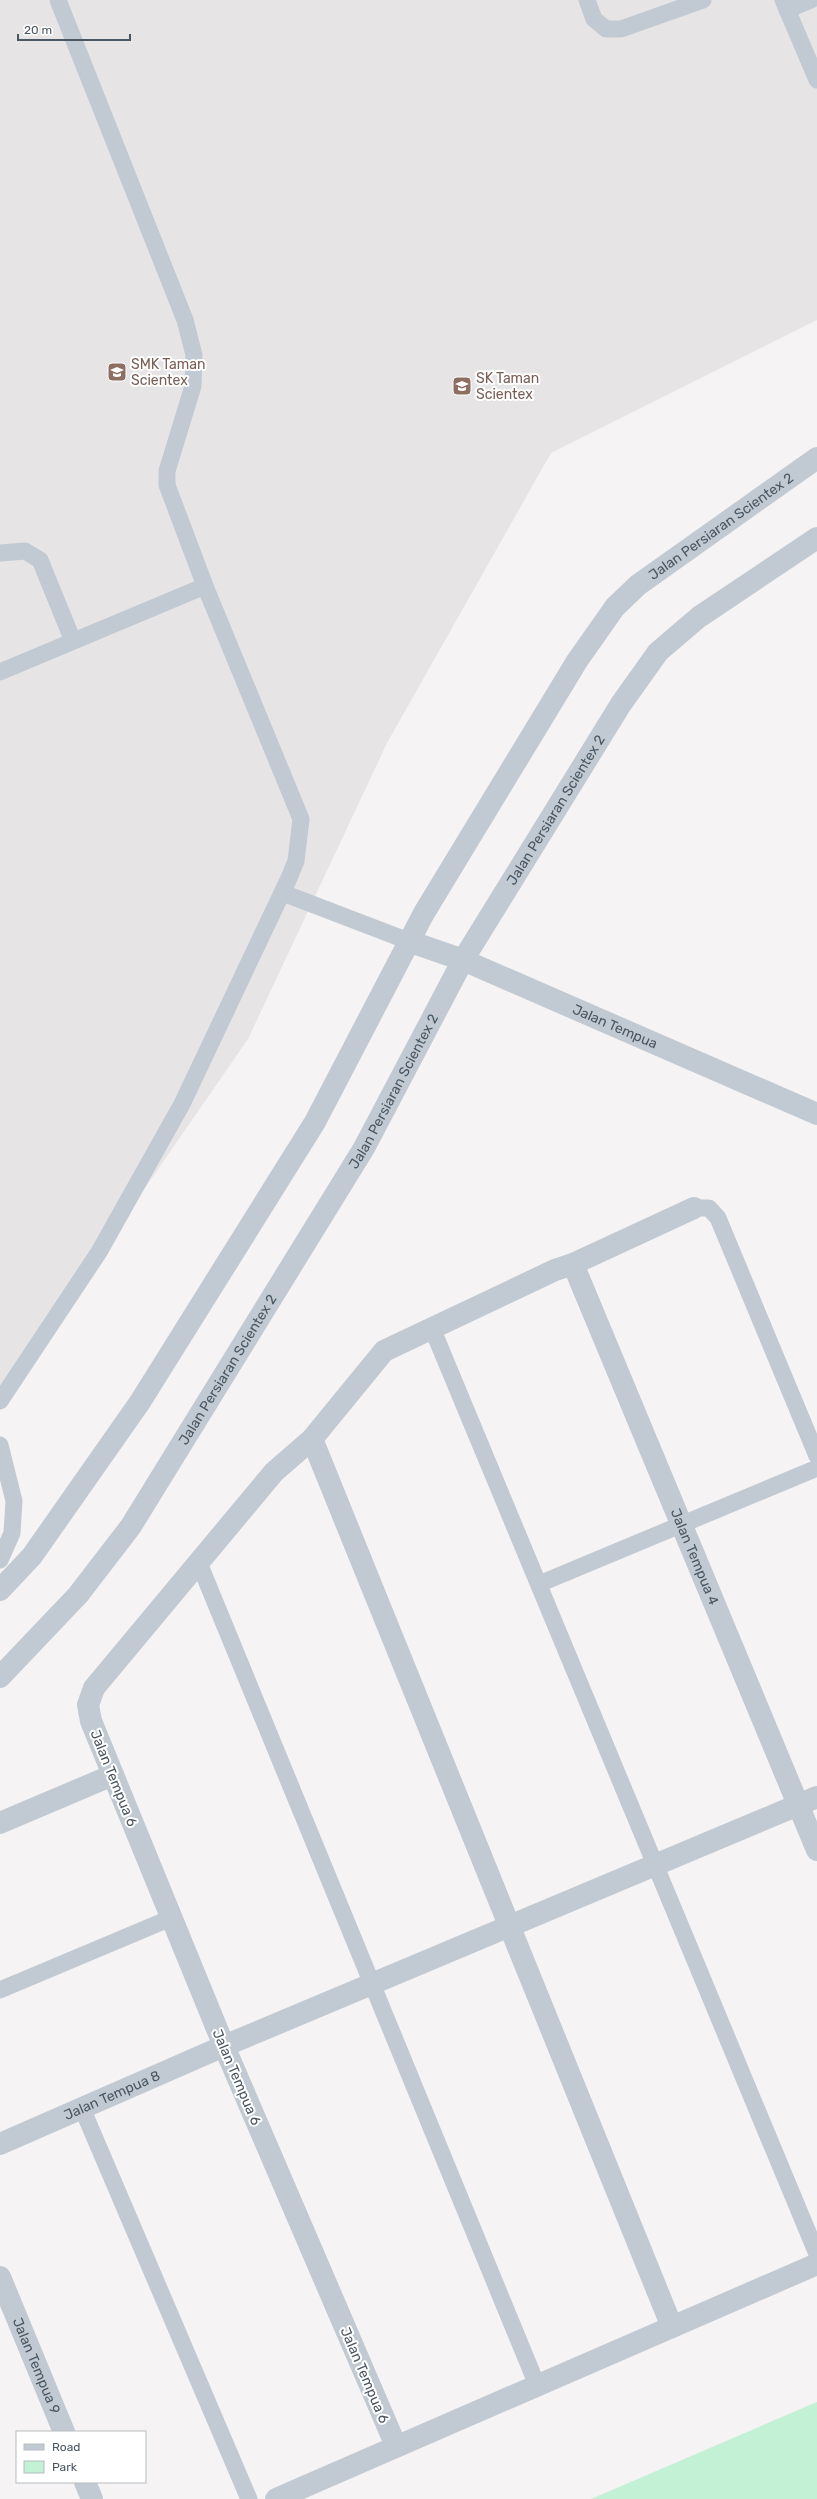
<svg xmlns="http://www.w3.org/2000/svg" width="817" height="2499" viewBox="0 0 817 2499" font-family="Rubik,sans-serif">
<rect width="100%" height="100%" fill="#f5f3f3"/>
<polygon fill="#e6e4e5" points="0,0 817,0 817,320 551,453 387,743 248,1039 0,1398"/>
<polygon fill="#c3f1d5" points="817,2402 817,2499 591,2499"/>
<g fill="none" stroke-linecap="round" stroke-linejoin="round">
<g stroke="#c1cad2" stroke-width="17">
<polyline points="587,0 594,19 606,29 621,29 703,0"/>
<polyline points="783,0 817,80"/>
<polyline points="787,10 811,0"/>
<polyline points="0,553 25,551 40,560 73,641"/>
<polyline points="0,672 205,586"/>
<polyline points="283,893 411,942"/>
<polyline points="694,1208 709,1208 718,1218 817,1456"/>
<polyline points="432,1328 817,2254"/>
<polyline points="0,1401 99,1252 182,1104 289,878 296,861 301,819 205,586 167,485 167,471 193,386 194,355 185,320 58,0"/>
<polyline points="0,1445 14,1501 12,1533 0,1560"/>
<polyline points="199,1563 537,2385"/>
<polyline points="539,1584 817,1468"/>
<polyline points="0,1990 171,1918"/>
<polyline points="82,2108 249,2499"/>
</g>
<g stroke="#c1cad2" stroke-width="22">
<path id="s1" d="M411 942 463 960 817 1114"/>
<path id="s2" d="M573 1264 817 1850"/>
<polyline points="312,1439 672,2327"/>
<polyline points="0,1823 113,1775"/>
<path id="s3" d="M0 2144 224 2046 817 1797"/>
<path id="s4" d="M0 2277 64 2432"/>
<polyline points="396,2446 224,2046 91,1721 88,1705 94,1688 274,1472 312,1439 384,1351 555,1270 573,1264 694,1208"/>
<polyline points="85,2482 92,2499"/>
<polyline points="276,2499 817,2264"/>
</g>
<g stroke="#c1cad2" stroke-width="22">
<path id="s5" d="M0 1590 32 1556 140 1402 315 1122 424 913 577 661 615 607 638 585 817 458"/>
<path id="s6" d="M0 1677 78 1595 131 1526 364 1148 463 960 621 704 658 652 699 617 817 538"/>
</g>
</g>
<defs>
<symbol id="school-square" viewBox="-11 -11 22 22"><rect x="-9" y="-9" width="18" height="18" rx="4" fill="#8d6e63" stroke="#fff"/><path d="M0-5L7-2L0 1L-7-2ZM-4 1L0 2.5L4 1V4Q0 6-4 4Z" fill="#fff"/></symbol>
</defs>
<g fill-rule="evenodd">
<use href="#school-square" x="106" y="361" width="22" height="22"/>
<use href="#school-square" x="451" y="375" width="22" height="22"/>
</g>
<g text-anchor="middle" stroke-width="4" stroke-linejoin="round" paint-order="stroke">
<g font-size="14" fill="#785e54" stroke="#fff" text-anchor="start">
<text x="131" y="369">SMK Taman<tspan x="131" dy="16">Scientex</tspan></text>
<text x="476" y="383">SK Taman<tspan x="476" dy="16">Scientex</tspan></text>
</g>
<g font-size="14" fill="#4a5661" stroke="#fff">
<text dy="5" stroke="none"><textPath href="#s5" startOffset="1295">Jalan Persiaran Scientex 2</textPath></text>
<text dy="5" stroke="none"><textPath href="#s6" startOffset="1033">Jalan Persiaran Scientex 2</textPath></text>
<text dy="5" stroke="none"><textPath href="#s1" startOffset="221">Jalan Tempua</textPath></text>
<text dy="5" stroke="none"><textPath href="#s6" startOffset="708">Jalan Persiaran Scientex 2</textPath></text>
<text dy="5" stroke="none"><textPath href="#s6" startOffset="384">Jalan Persiaran Scientex 2</textPath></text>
<text dy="5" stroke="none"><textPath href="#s2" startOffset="317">Jalan Tempua 4</textPath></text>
<text transform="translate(114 1778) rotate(68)" y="5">Jalan Tempua 6</text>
<text transform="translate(237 2077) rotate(67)" y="5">Jalan Tempua 6</text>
<text dy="5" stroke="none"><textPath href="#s3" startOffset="122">Jalan Tempua 8</textPath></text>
<text dy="5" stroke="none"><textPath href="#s4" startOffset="96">Jalan Tempua 9</textPath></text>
<text transform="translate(365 2375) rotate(67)" y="5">Jalan Tempua 6</text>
</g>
</g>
<rect x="16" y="2431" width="130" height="52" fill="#ffffff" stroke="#b7bbc0"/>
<rect x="24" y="2444" width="20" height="6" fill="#c1cad2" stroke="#b7bbc0"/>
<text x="52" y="2451" font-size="12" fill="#4a5661">Road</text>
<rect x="24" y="2461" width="20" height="12" fill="#c3f1d5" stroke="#b7bbc0"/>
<text x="52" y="2471" font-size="12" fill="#4a5661">Park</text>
<path d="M18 34v6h112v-6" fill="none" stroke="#4a5661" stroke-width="2"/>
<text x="24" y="34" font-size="12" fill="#4a5661" stroke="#ffffff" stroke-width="3" paint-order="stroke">20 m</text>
</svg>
